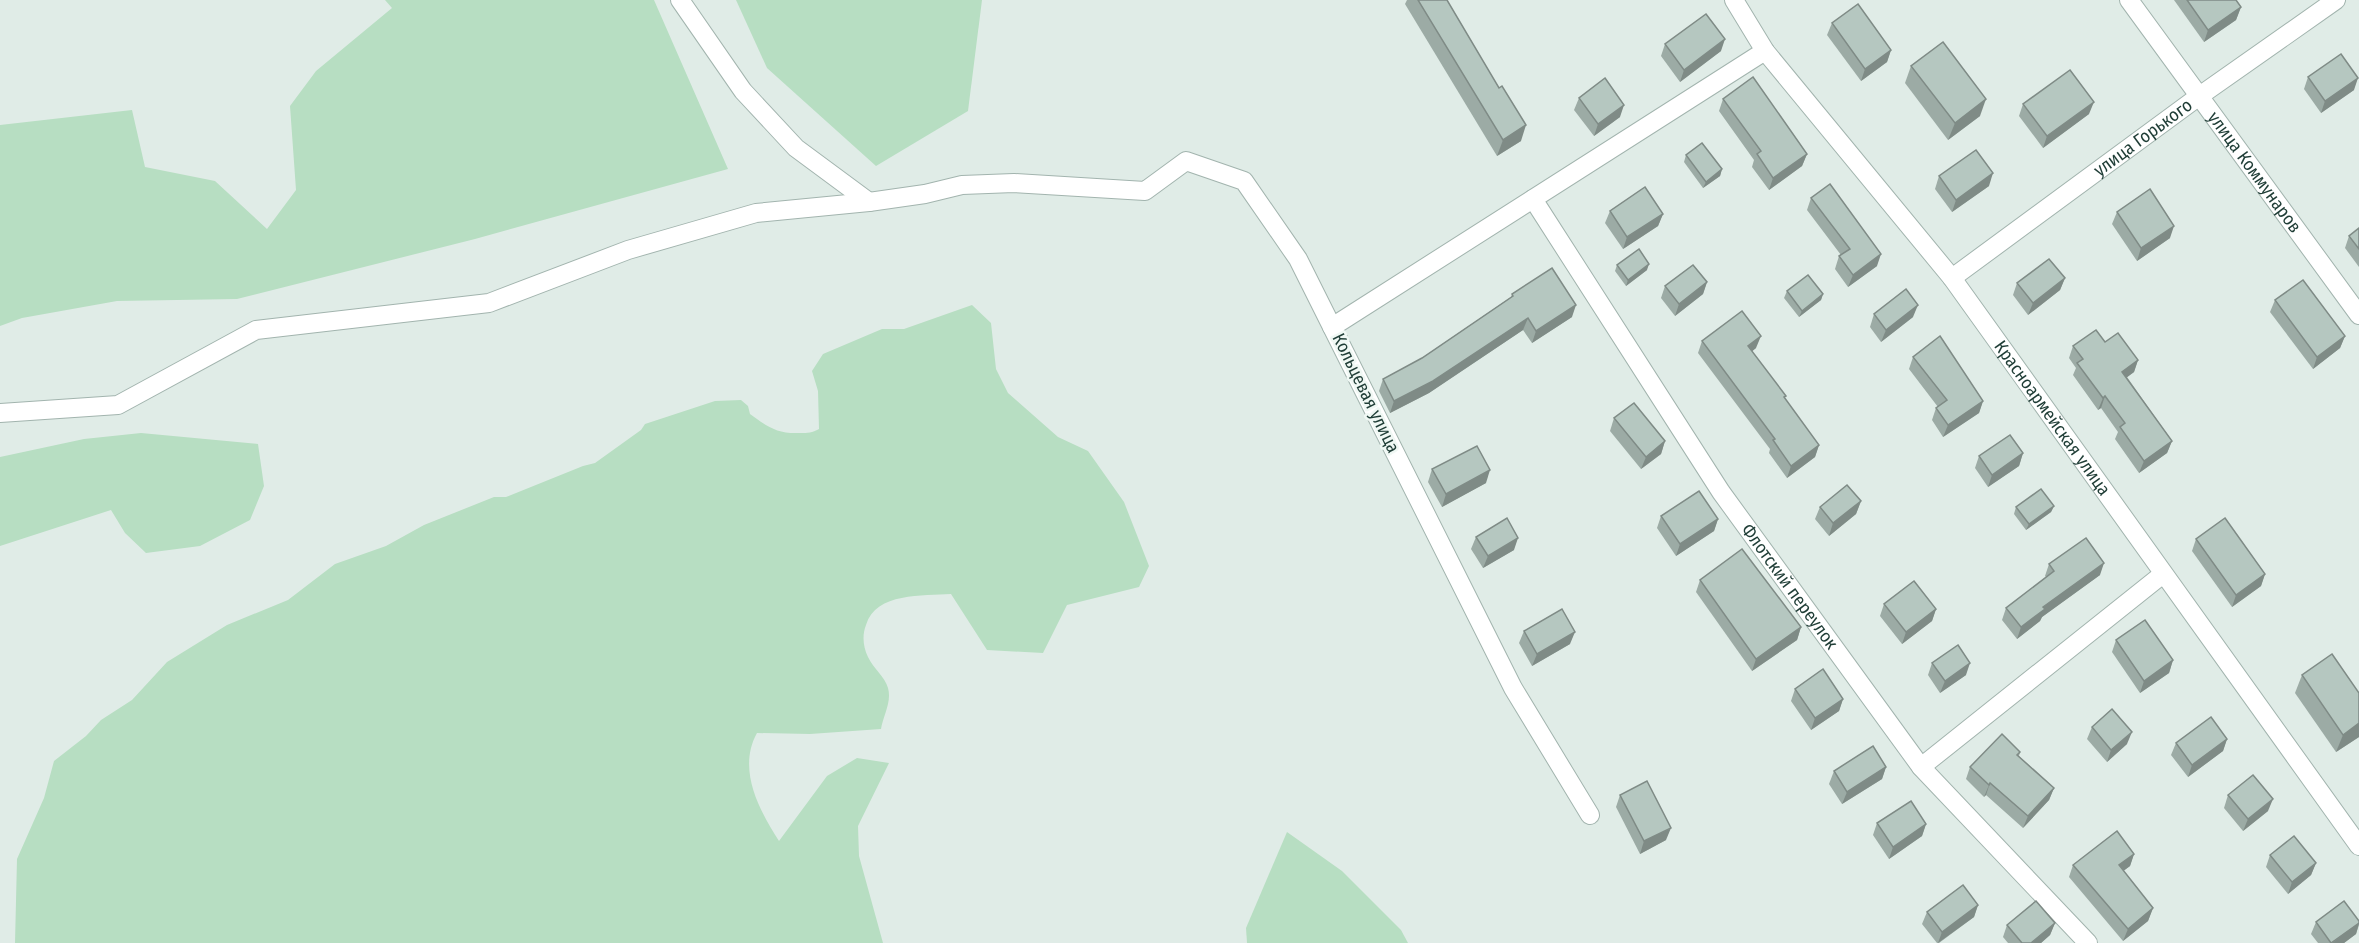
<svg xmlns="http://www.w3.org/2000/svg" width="2359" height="943" viewBox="0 0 2359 943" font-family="'Fira Sans Condensed',sans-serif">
<rect width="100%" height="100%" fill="#e0ece7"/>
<g fill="#b7dec2">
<polygon points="385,0 654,0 728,169 475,239 237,299 117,301 22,318 0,326 0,125 132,110 145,167 215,181 267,229 296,190 290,106 316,71 392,8"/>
<polygon points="736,0 982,0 968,111 876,166 767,68"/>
<path d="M972 305 991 323 996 369 1008 393 1058 437 1088 451 1124 502 1149 566 1139 587 1067 605 1043 653 987 650 951 594C923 596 876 592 866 625 862 635 863 647 868 657 873 668 885 677 888 688 892 702 883 716 881 729L810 734 757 733C737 769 759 810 779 841L827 776 857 758 889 763 858 826 859 856 883 943H15L17 859 44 798 54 761 86 736 101 720 132 700 167 662 227 625 288 600 335 564 386 546 424 525 494 497H506L583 466 595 463 641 430 645 424 715 401 741 400 748 406 750 414C768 427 777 434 800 433 808 433 812 433 819 429L818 391 812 371 823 354 882 329H904Z"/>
<polygon points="141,433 258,444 264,486 250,520 200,546 146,553 125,533 111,510 0,546 0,457 84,439"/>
<polygon points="1287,832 1342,871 1401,930 1408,943 1247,943 1246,928"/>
</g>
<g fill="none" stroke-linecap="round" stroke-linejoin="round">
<defs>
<g id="minor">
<polyline points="680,0 743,91 796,148 869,202"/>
<path id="s1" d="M1734 0 1765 51 1952 278 2359 846"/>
<path id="s2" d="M2129 0 2359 315"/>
<path id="s3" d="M1533 199 1721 492 1921 767 2088 943"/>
<path id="s4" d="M1952 278 2198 97 2336 0"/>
<polyline points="0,413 118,405 256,330 489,303 628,250 756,213 869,202 925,194 962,185 1014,183 1145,191 1186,161 1244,181 1298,259 1332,327"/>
<polyline points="1921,767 2163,574"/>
<polyline points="1590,815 1513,688 1332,327 1765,51"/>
</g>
</defs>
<use href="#minor" stroke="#a2b4ae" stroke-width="20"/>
<use href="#minor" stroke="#fff" stroke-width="18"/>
</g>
<g fill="#9caba5">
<polygon points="1407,0 1447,0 1499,88 1521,141 1497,156 1405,4"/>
<polygon points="2174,0 2236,0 2241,7 2236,20 2204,42"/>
<polygon points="1832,23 1891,50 1887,62 1861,81 1827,35"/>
<polygon points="1665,44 1721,51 1680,82 1661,56"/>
<polygon points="1911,66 1980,116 1948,140 1905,83"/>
<polygon points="2308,77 2354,90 2321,113 2304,89"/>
<polygon points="1579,98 1620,117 1594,136 1574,110"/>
<polygon points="1723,99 1807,154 1802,166 1769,190 1752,167 1754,160 1719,111"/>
<polygon points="2023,104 2089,114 2043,148 2019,116"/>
<polygon points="1686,155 1722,169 1720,176 1703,188 1684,162"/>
<polygon points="1939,176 1989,186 1952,212 1935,189"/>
<polygon points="1811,198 1877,266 1848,287 1835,269 1839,256 1841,255 1807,210"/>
<polygon points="1610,211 1663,214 1658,226 1623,249 1605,223"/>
<polygon points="2117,212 2170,238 2137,261 2112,224"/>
<polygon points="2359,228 2359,267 2345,248 2349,236"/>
<polygon points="1617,265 1647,270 1626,286 1615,271"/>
<polygon points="2065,278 2060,290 2028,315 2013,295 2017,283"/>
<polygon points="1707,282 1703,294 1675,316 1661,298 1665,286"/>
<polygon points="1787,291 1823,294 1821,300 1799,317 1784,298"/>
<polygon points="1512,294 1572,317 1532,343 1523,330 1429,393 1390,413 1379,391 1383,379 1422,358 1511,297"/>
<polygon points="2275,300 2345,336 2340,348 2313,369 2270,312"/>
<polygon points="1874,314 1913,317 1881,342 1870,327"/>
<polygon points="1702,341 1756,348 1752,351 1785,399 1819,445 1815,457 1787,478 1769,453 1770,449 1698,353"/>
<polygon points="2105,342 2138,360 2134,372 2127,377 2172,441 2167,453 2139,473 2115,439 2118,432 2101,408 2098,410 2073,375 2076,368 2069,358 2073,346"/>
<polygon points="1913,357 1983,401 1979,413 1943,437 1932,420 1936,408 1938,407 1909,369"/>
<polygon points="1614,418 1665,441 1661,454 1641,469 1610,431"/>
<polygon points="2023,453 2019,466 1988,487 1975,468 1979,456"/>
<polygon points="1432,469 1486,483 1442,507 1428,482"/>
<polygon points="1861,501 1856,514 1829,536 1815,519 1820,507"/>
<polygon points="2054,506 2051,512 2026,530 2014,514 2016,507"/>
<polygon points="1661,516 1718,519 1714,531 1676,556 1657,528"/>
<polygon points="1476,537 1514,550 1483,568 1471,549"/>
<polygon points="2196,539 2265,574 2261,586 2232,607 2192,551"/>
<polygon points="2049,564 2100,575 2042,617 2040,621 2017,639 2002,620 2006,608 2046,577 2045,576"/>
<polygon points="1700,580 1801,627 1797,640 1752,671 1696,592"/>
<polygon points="1884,604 1936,609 1932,621 1902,644 1880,616"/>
<polygon points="1524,631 1570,644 1532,666 1519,643"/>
<polygon points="2116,640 2173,660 2169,673 2140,693 2112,652"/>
<polygon points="1932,663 1966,675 1940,693 1928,675"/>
<polygon points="2302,675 2359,693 2359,737 2336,752 2295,693"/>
<polygon points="1795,689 1843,699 1839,711 1811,730 1791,701"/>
<polygon points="2092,727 2127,744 2107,762 2087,739"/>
<polygon points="2227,739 2223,751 2188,777 2171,755 2176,743"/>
<polygon points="2020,752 2019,756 2054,788 2049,800 2023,828 1986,795 1984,797 1966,779 1970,767"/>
<polygon points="1886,767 1882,779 1842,804 1829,784 1834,771"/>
<polygon points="1620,795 1666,840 1640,854 1616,807"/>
<polygon points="2228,795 2268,811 2243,831 2224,808"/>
<polygon points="1877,823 1926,824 1922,836 1889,859 1873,835"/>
<polygon points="2134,854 2130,866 2123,871 2153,908 2148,921 2123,941 2069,877 2073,865"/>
<polygon points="2270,855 2316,863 2311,875 2288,894 2266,867"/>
<polygon points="1978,905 1974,917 1939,943 1937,943 1922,924 1927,912"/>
<polygon points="2359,921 2359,925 2356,934 2344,943 2318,943 2311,934 2316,922"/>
<polygon points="2055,923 2050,935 2041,943 2008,943 2003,937 2007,925"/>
</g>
<g fill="#7f8b86">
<polygon points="2241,7 2236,20 2204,42 2208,30"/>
<polygon points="1725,39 1721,51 1680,82 1684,70"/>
<polygon points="1891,50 1887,62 1861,81 1865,69"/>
<polygon points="2358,78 2354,90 2321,113 2325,101"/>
<polygon points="1986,99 1980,116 1948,140 1955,123"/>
<polygon points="2094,102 2089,114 2043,148 2047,136"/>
<polygon points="1624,105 1620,117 1594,136 1598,124"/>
<polygon points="1526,125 1521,141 1497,156 1503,140"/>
<polygon points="1807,154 1802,166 1769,190 1773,178"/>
<polygon points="1722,169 1720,176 1703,188 1706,182"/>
<polygon points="1993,173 1989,186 1952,212 1956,200"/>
<polygon points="1663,214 1658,226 1623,249 1627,237"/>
<polygon points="2174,226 2170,238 2137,261 2141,248"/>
<polygon points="1881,254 1877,266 1848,287 1853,275"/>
<polygon points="1649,264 1647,270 1626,286 1628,280"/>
<polygon points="2065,278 2060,290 2028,315 2033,303"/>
<polygon points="1707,282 1703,294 1675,316 1679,304"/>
<polygon points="1823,294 1821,300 1799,317 1802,311"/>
<polygon points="1576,305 1572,317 1532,343 1536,331"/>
<polygon points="1918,305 1913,317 1881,342 1886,330"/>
<polygon points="1528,318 1523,330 1429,393 1390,413 1394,401"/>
<polygon points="1761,336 1756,348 1744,358 1748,346"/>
<polygon points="2345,336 2340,348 2313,369 2317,357"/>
<polygon points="2138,360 2134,372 2118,384 2122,372"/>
<polygon points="2105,396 2101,408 2098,410 2103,398"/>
<polygon points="1983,401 1979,413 1943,437 1948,425"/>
<polygon points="1665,441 1661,454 1641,469 1646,457"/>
<polygon points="2172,441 2167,453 2139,473 2144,461"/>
<polygon points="1819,445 1815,457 1787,478 1791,466"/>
<polygon points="2023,453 2019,466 1988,487 1992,475"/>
<polygon points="1490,470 1486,483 1442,507 1446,494"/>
<polygon points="1861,501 1856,514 1829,536 1833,523"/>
<polygon points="2054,506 2051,512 2026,530 2029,524"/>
<polygon points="1718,519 1714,531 1676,556 1680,544"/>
<polygon points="1518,538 1514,550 1483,568 1488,556"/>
<polygon points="2104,563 2100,575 2042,617 2040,621 2017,639 2021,627 2043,607"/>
<polygon points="2265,574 2261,586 2232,607 2236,595"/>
<polygon points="1936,609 1932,621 1902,644 1906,632"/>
<polygon points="1801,627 1797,640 1752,671 1756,659"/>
<polygon points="1575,632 1570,644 1532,666 1537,654"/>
<polygon points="2173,660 2169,673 2140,693 2144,681"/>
<polygon points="1970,663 1966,675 1940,693 1945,681"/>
<polygon points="1843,699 1839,711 1811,730 1815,718"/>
<polygon points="2359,723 2359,737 2336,752 2343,735"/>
<polygon points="2132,732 2127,744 2107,762 2111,750"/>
<polygon points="2227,739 2223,751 2188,777 2192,765"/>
<polygon points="1886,767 1882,779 1842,804 1847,792"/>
<polygon points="1990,783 1986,795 1984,797 1989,785"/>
<polygon points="2054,788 2049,800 2023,828 2028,816"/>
<polygon points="2273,799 2268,811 2243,831 2248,819"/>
<polygon points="1926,824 1922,836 1889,859 1893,847"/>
<polygon points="1671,828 1666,840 1640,854 1644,841"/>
<polygon points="2134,854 2130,866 2114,878 2119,865"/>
<polygon points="2316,863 2311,875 2288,894 2292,882"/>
<polygon points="1978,905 1974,917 1938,943 1942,932"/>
<polygon points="2153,908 2148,921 2123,941 2128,929"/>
<polygon points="2055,923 2050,935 2041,943 2031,943"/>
<polygon points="2359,923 2356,934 2344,943 2332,943"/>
</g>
<g fill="#b5c7c0" stroke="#7f8b86" stroke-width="1.5">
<polygon points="1418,0 1447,0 1499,88 1502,86 1526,125 1503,140"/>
<polygon points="2187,0 2236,0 2241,7 2208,30"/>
<polygon points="1858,4 1891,50 1865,69 1832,23"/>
<polygon points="1706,14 1725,39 1684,70 1665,44"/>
<polygon points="1943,42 1986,99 1955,123 1911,66"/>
<polygon points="2341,54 2358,78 2325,101 2308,77"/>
<polygon points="2070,70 2094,102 2047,136 2023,104"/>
<polygon points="1753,77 1807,154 1773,178 1757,154 1761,151 1723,99"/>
<polygon points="1605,78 1624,105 1598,124 1579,98"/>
<polygon points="1702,143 1722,169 1706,182 1686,155"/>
<polygon points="1976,150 1993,173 1956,200 1939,176"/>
<polygon points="1830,184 1881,254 1853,275 1839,256 1850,249 1811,198"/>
<polygon points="1645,187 1663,214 1627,237 1610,211"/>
<polygon points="2150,189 2174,226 2141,248 2117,212"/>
<polygon points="2359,228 2359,249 2349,236"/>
<polygon points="1639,249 1649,264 1628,280 1617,265"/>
<polygon points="2049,259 2065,278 2033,303 2017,283"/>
<polygon points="1693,265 1707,282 1679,304 1665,286"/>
<polygon points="1552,268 1576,305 1536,331 1528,318 1433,381 1394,401 1383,379 1422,358 1513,296 1512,294"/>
<polygon points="1808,275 1823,294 1802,311 1787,291"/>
<polygon points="2303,280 2345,336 2317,357 2275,300"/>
<polygon points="1906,289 1918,305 1886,330 1874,314"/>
<polygon points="1742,311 1761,336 1748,346 1786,396 1784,397 1819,445 1791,466 1773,440 1775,439 1702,341"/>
<polygon points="2096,330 2105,342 2118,333 2138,360 2122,372 2172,441 2144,461 2120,427 2125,423 2105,396 2103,398 2077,363 2083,359 2073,346"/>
<polygon points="1940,336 1983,401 1948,425 1936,408 1947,400 1913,357"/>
<polygon points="1634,403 1665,441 1646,457 1614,418"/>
<polygon points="2010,435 2023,453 1992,475 1979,456"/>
<polygon points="1477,446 1490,470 1446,494 1432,469"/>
<polygon points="1847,485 1861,501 1833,523 1820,507"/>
<polygon points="2041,489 2054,506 2029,524 2016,507"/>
<polygon points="1699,491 1718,519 1680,544 1661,516"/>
<polygon points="1507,518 1518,538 1488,556 1476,537"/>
<polygon points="2225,518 2265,574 2236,595 2196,539"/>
<polygon points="2086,538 2104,563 2043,607 2045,609 2021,627 2006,608 2054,571 2049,564"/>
<polygon points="1742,549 1801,627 1756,659 1700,580"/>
<polygon points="1914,581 1936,609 1906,632 1884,604"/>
<polygon points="1562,609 1575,632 1537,654 1524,631"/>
<polygon points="2145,620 2173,660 2144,681 2116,640"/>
<polygon points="1958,645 1970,663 1945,681 1932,663"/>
<polygon points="2332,654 2359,693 2359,723 2343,735 2302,675"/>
<polygon points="1823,669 1843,699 1815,718 1795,689"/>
<polygon points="2112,709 2132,732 2111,750 2092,727"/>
<polygon points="2211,717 2227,739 2192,765 2176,743"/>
<polygon points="2002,734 2020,752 2017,755 2054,788 2028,816 1990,783 1989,785 1970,767"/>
<polygon points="1873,746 1886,767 1847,792 1834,771"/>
<polygon points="2253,775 2273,799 2248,819 2228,795"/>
<polygon points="1647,781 1671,828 1644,841 1620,795"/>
<polygon points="1911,801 1926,824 1893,847 1877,823"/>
<polygon points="2117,831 2134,854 2119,865 2153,908 2128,929 2073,865"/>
<polygon points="2294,836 2316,863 2292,882 2270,855"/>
<polygon points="1963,885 1978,905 1942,932 1927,912"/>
<polygon points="2036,901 2055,923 2031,943 2022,943 2007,925"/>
<polygon points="2344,901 2359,921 2359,923 2331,943 2316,922"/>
</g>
<g text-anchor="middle" stroke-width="5" stroke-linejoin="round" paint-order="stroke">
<g font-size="18" fill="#1f3d36" stroke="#f0f8f4">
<text dy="6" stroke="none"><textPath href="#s4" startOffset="237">улица Горького</textPath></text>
<text dy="6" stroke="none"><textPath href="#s2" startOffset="213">улица Коммунаров</textPath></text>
<text transform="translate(1366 393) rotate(64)" y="6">Кольцевая улица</text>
<text dy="6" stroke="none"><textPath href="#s1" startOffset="526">Красноармейская улица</textPath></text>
<text dy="6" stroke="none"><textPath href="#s3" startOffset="465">Флотский переулок</textPath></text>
</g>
</g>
</svg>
